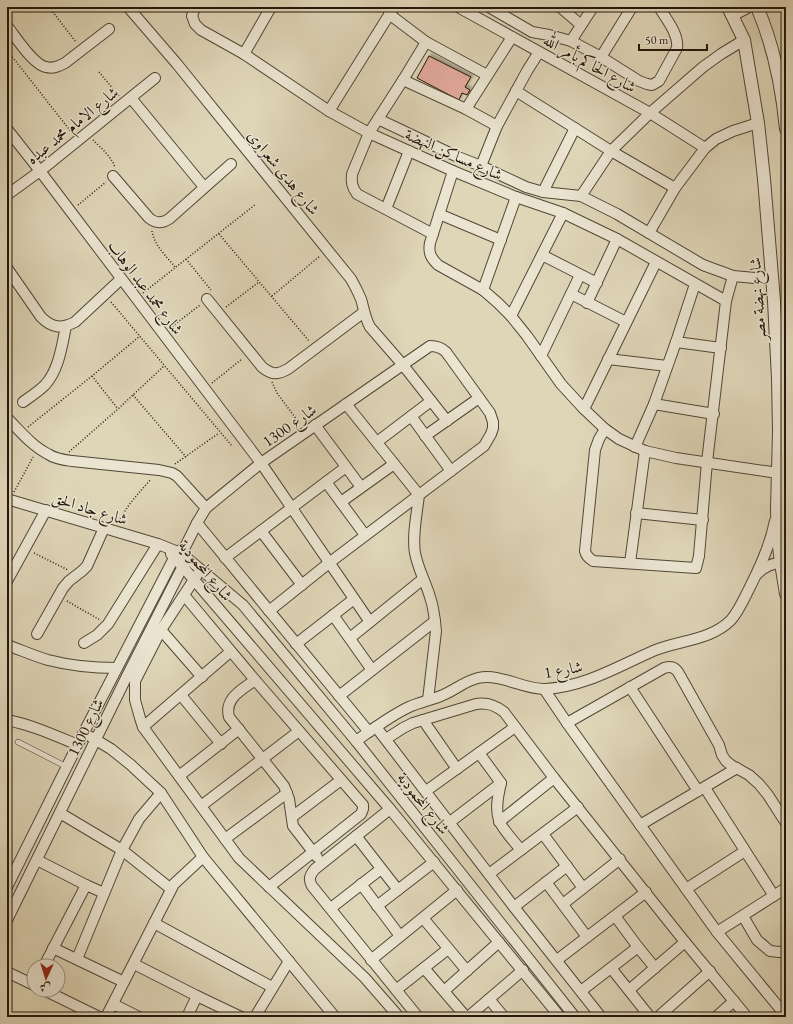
<svg xmlns="http://www.w3.org/2000/svg" width="793" height="1024" viewBox="0 0 793 1024" font-family="'EB Garamond',Amiri,serif">
<defs>
<filter id="shadow"><feDropShadow dx="2.5" dy="-2.5" stdDeviation="1" flood-color="#0004"/></filter>
</defs>
<rect width="100%" height="100%" fill="#dfd6b8"/>
<filter id="stains"><feTurbulence type="fractalNoise" baseFrequency=".005" numOctaves="4"/><feColorMatrix values="0 0 0 0 .2 0 0 0 0 .09 0 0 0 0 .02 0 0 0 .5 -.17"/></filter>
<radialGradient id="worn" r=".72"><stop offset=".6" stop-color="#630" stop-opacity="0"/><stop offset="1" stop-color="#630" stop-opacity=".3"/></radialGradient>
<polygon fill="#e2a99b" stroke="#22170b" filter="url(#shadow)" points="429,56 471,77 465,87 470,90 467,95 462,93 459,100 417,78"/>
<g fill="none" stroke-linecap="round" stroke-linejoin="round">
<defs>
<polyline id="service" points="18,742 67,767"/>
<g id="minor">
<path d="M128 7 177 64 351 279C355 286 358 292 361 299 364 309 365 318 370 327L403 365 447 421"/>
<polyline points="195,7 192,16 195,24 201,30 244,54 329,111 369,133 453,171 516,197 563,213 617,239 726,301"/>
<polyline points="458,7 650,113 705,148"/>
<path d="M489 7 532 32 549 35 571 41 601 57 639 81 647 84 652 85 659 81 677 48C679 34 666 19 659 7"/>
<polyline points="560,7 581,25"/>
<polyline points="389,14 426,42 487,75"/>
<path d="M7 26C16 37 33 65 46 67 53 69 59 66 65 63L109 29"/>
<polyline points="571,41 593,7"/>
<path d="M426 42 403 80 369 133 352 174C351 182 352 187 357 194L433 234"/>
<polyline points="244,54 271,7"/>
<polyline points="601,57 632,7"/>
<polyline points="403,80 466,109 497,126 527,71 539,52"/>
<polyline points="516,91 611,151 675,188"/>
<polyline points="131,98 204,187"/>
<polyline points="466,109 512,37"/>
<polyline points="329,111 394,7"/>
<polyline points="378,119 458,157 481,166 526,187 543,192 581,196 617,214 703,265 733,276 755,278 772,277"/>
<polyline points="7,129 40,171 261,463 370,622"/>
<polyline points="481,166 497,126"/>
<path d="M453 171 430 243C428 253 431 258 438 265L483 290 498 303 511 316 527 336 561 384 584 409 605 429 619 439 645 451 676 458 778 473"/>
<path d="M113 176 149 218C155 223 161 224 169 219L231 164"/>
<polyline points="543,192 575,128"/>
<polyline points="7,195 40,171 155,78"/>
<polyline points="581,196 611,151 650,113 703,67 721,54 744,40"/>
<polyline points="386,209 409,151"/>
<polyline points="439,214 501,240"/>
<polyline points="649,233 675,188 705,148 716,139 733,131 758,123"/>
<polyline points="542,255 597,283"/>
<path d="M7 268 41 317C52 328 61 329 75 322L121 279"/>
<polyline points="483,290 516,197"/>
<polyline points="571,294 626,322"/>
<path d="M207 299 262 367C272 375 277 375 288 369L364 312"/>
<polyline points="587,303 617,239"/>
<polyline points="511,316 563,213"/>
<polyline points="676,342 721,348"/>
<polyline points="541,356 580,275"/>
<polyline points="608,359 667,366"/>
<path d="M23 402C30 397 39 391 45 385 59 370 62 345 66 326"/>
<polyline points="654,404 714,414"/>
<polyline points="584,409 656,262"/>
<polyline points="411,416 451,471"/>
<path d="M7 418C20 431 32 446 48 454 55 459 64 460 72 461L159 470 172 473 177 476 206 508"/>
<polyline points="315,425 361,487"/>
<path d="M605 429 599 439 595 450 585 551C586 556 589 558 593 561L696 568 699 556 707 462 726 301 733 276"/>
<polyline points="425,436 479,398"/>
<polyline points="377,442 431,401"/>
<polyline points="635,447 654,404 676,342 695,284"/>
<polyline points="326,482 365,535"/>
<polyline points="7,499 158,544 178,552 187,558 243,605 356,741 575,1017"/>
<polyline points="341,502 394,464"/>
<polyline points="636,513 703,520"/>
<polyline points="197,523 369,732"/>
<polyline points="261,531 302,585"/>
<polyline points="171,554 183,567 390,809 560,1017"/>
<polyline points="225,558 346,467"/>
<polyline points="630,563 645,451"/>
<path d="M757 574C764 567 771 563 781 563"/>
<polyline points="197,575 161,630 135,681 135,700 140,718 143,727 239,858 365,978 399,1017"/>
<polyline points="7,581 46,510"/>
<polyline points="184,595 255,680 363,805 363,809 361,814 269,887"/>
<polyline points="269,611 329,563 419,495 346,404"/>
<polyline points="333,615 372,670"/>
<polyline points="161,630 202,677"/>
<polyline points="37,634 63,588 69,581 82,571 87,566 104,528"/>
<polyline points="350,638 423,579"/>
<polyline points="84,643 97,635 108,624 158,544"/>
<polyline points="296,644 354,599"/>
<path d="M7 645C21 650 34 656 48 660 71 666 94 668 117 668"/>
<path d="M255 680C242 690 224 698 229 717L284 786 289 799 293 826 317 857"/>
<polyline points="630,687 698,791"/>
<polyline points="544,689 567,723 717,932 786,1016"/>
<polyline points="181,695 221,744"/>
<polyline points="339,696 435,621"/>
<path d="M7 720C32 725 54 735 78 745"/>
<polyline points="423,720 457,769"/>
<path d="M567 723 664 668C671 666 674 667 678 672L719 745 722 755 726 761 731 765 749 775 759 784 768 795 786 823"/>
<polyline points="143,727 230,652"/>
<polyline points="376,727 514,907 601,1017"/>
<polyline points="91,737 111,749 131,765 161,793 203,857 335,1017"/>
<path d="M386 739 403 728 413 723 476 704C487 702 495 705 504 712L554 778 685 942 747 1017"/>
<path d="M356 741C373 729 390 716 409 707 420 702 432 700 443 695 455 690 465 681 478 678 502 673 523 690 546 689 586 686 617 667 653 651 679 640 710 641 731 620 738 612 743 601 748 591 759 569 770 546 775 521"/>
<path d="M479 753 501 783C498 795 495 809 499 820 500 826 516 844 521 850"/>
<polyline points="179,776 239,729"/>
<polyline points="705,788 774,896"/>
<polyline points="426,791 515,727"/>
<polyline points="201,806 299,731"/>
<path d="M390 809 315 869C310 875 308 879 312 886L418 1017"/>
<polyline points="60,813 122,850 171,889"/>
<polyline points="292,817 341,780"/>
<polyline points="450,822 501,783"/>
<polyline points="499,822 554,778"/>
<polyline points="640,825 737,768"/>
<polyline points="543,834 583,888"/>
<polyline points="356,836 398,890"/>
<polyline points="225,839 287,793"/>
<polyline points="37,860 86,885 104,893"/>
<polyline points="489,874 578,807"/>
<polyline points="546,882 587,937"/>
<polyline points="361,884 400,936"/>
<path d="M7 887 83 734 174 558 178 552 185 547 197 523 206 508 261 463 430 346C436 346 441 347 446 352L490 413 493 422V428L491 434 484 446 419 495C417 513 412 536 415 553 418 569 426 583 430 597 434 608 435 620 436 631L428 700"/>
<polyline points="686,889 745,851"/>
<polyline points="563,904 620,859"/>
<polyline points="377,906 434,862"/>
<polyline points="514,907 567,866"/>
<polyline points="331,908 381,869"/>
<polyline points="615,916 638,947 655,968"/>
<polyline points="743,916 757,940 770,951 779,952 786,951"/>
<polyline points="423,918 467,971"/>
<polyline points="7,920 127,676 185,562"/>
<polyline points="154,923 272,987"/>
<polyline points="717,932 786,888"/>
<polyline points="53,948 124,982"/>
<polyline points="77,959 122,850 139,819 161,793"/>
<polyline points="371,960 457,890"/>
<polyline points="557,960 646,892"/>
<polyline points="134,964 197,996 241,1017"/>
<polyline points="44,966 86,885"/>
<polyline points="424,968 466,1017"/>
<polyline points="611,968 650,1017"/>
<polyline points="7,972 34,985"/>
<polyline points="44,990 99,1017"/>
<polyline points="396,990 448,949"/>
<polyline points="629,990 685,942"/>
<polyline points="444,991 499,942"/>
<polyline points="581,991 638,947"/>
<polyline points="489,999 504,1017"/>
<polyline points="113,1004 139,1017"/>
<polyline points="106,1017 174,884 203,857"/>
<polyline points="187,1017 197,996"/>
<polyline points="255,1017 289,961"/>
<polyline points="468,1017 523,970"/>
<polyline points="658,1017 710,971"/>
<polyline points="716,1017 734,1001"/>
</g>
<g id="tertiary">
<polyline points="728,7 744,40 758,123 764,179 774,301 778,379 779,431 777,509 778,538 781,563 786,594"/>
<path d="M757 7C774 46 782 87 786 129"/>
<polyline points="732,15 747,7"/>
</g>
</defs>
<use href="#service" stroke="#514736" stroke-width="6"/>
<use href="#minor" stroke="#514736" stroke-width="12"/>
<use href="#tertiary" stroke="#514736" stroke-width="14"/>
<g stroke="#22170b" stroke-width="1.5" stroke-dasharray="1 2" stroke-linecap="butt">
<polyline points="49,7 76,42"/>
<polyline points="7,54 10,55 14,59 72,133"/>
<polyline points="99,72 119,96"/>
<path d="M93 140C100 147 113 158 115 168"/>
<polyline points="78,205 106,182"/>
<path d="M152 231C154 245 167 257 175 267"/>
<polyline points="219,234 309,341"/>
<polyline points="186,259 211,290"/>
<polyline points="143,293 256,204"/>
<polyline points="272,296 320,256"/>
<polyline points="111,302 232,446"/>
<polyline points="226,307 259,282"/>
<polyline points="170,328 200,305"/>
<polyline points="92,376 118,409"/>
<polyline points="272,382 277,393 300,424"/>
<polyline points="212,383 242,359"/>
<polyline points="133,395 186,457"/>
<polyline points="28,427 92,376 140,336"/>
<polyline points="69,452 118,409 164,366"/>
<polyline points="175,464 219,433"/>
<polyline points="14,492 33,457"/>
<path d="M119 522C126 506 139 493 151 479"/>
<polyline points="34,553 68,570"/>
<polyline points="67,601 100,620"/>
</g>
<use href="#service" stroke="#eae4d1" stroke-width="5"/>
<use href="#minor" stroke="#eae4d1" stroke-width="10"/>
<use href="#tertiary" stroke="#eae4d1" stroke-width="12"/>
</g>
<g text-anchor="middle" stroke-width="3" stroke-linejoin="round" paint-order="stroke">
<g font-size="16" fill="#22170b" stroke="#eae4d1">
<text transform="translate(590 63) rotate(29)" y="6">شارع الحاكم بأمر الله</text>
<text transform="translate(72 125) rotate(-39)" y="6">شارع الامام محمد عبده</text>
<text transform="translate(454 154) rotate(24)" y="6">شارع مساكن النهضة</text>
<text transform="translate(284 172) rotate(51)" y="6">شارع هدى شعراوى</text>
<text transform="translate(146 287) rotate(53)" y="6">شارع محمد عبد الوهاب</text>
<text transform="translate(757 299) rotate(-94)" y="6">شارع نهضة مصر</text>
<text transform="translate(289 425) rotate(-35)" y="6">شارع 1300</text>
<text transform="translate(90 508) rotate(17)" y="6">شارع جاد الحق</text>
<text transform="translate(206 570) rotate(50)" y="6">شارع المحمودية</text>
<text transform="translate(563 669) rotate(-10)" y="6">شارع 1</text>
<text transform="translate(85 727) rotate(-64)" y="6">شارع 1300</text>
<text transform="translate(424 803) rotate(52)" y="6">شارع المحمودية</text>
</g>
</g>
<rect width="793" height="1024" fill="none" stroke="#dfd6b8" stroke-width="24"/>
<rect x="8" y="8" width="777" height="1008" fill="none" stroke="#22170b" stroke-width="2"/>
<rect x="12" y="12" width="769" height="1000" fill="none" stroke="#22170b"/>
<g transform="translate(46 978) rotate(184)"><circle r="19" fill="#eae4d1" stroke="#9a9282"/>
<path d="M0-3L7 15L0 10L-7 15Z" fill="#8f2418"/>
<text y="-6" font-size="11" font-weight="bold" text-anchor="middle" fill="#22170b">ش</text>
</g>
<path d="M639 44v6h68v-6" fill="none" stroke="#22170b" stroke-width="2"/>
<text x="645" y="44" font-size="12" fill="#22170b" stroke="#eae4d1" stroke-width="3" paint-order="stroke">50 m</text>
<rect width="100%" height="100%" filter="url(#stains)"/>
<rect width="100%" height="100%" fill="url(#worn)"/>
</svg>
